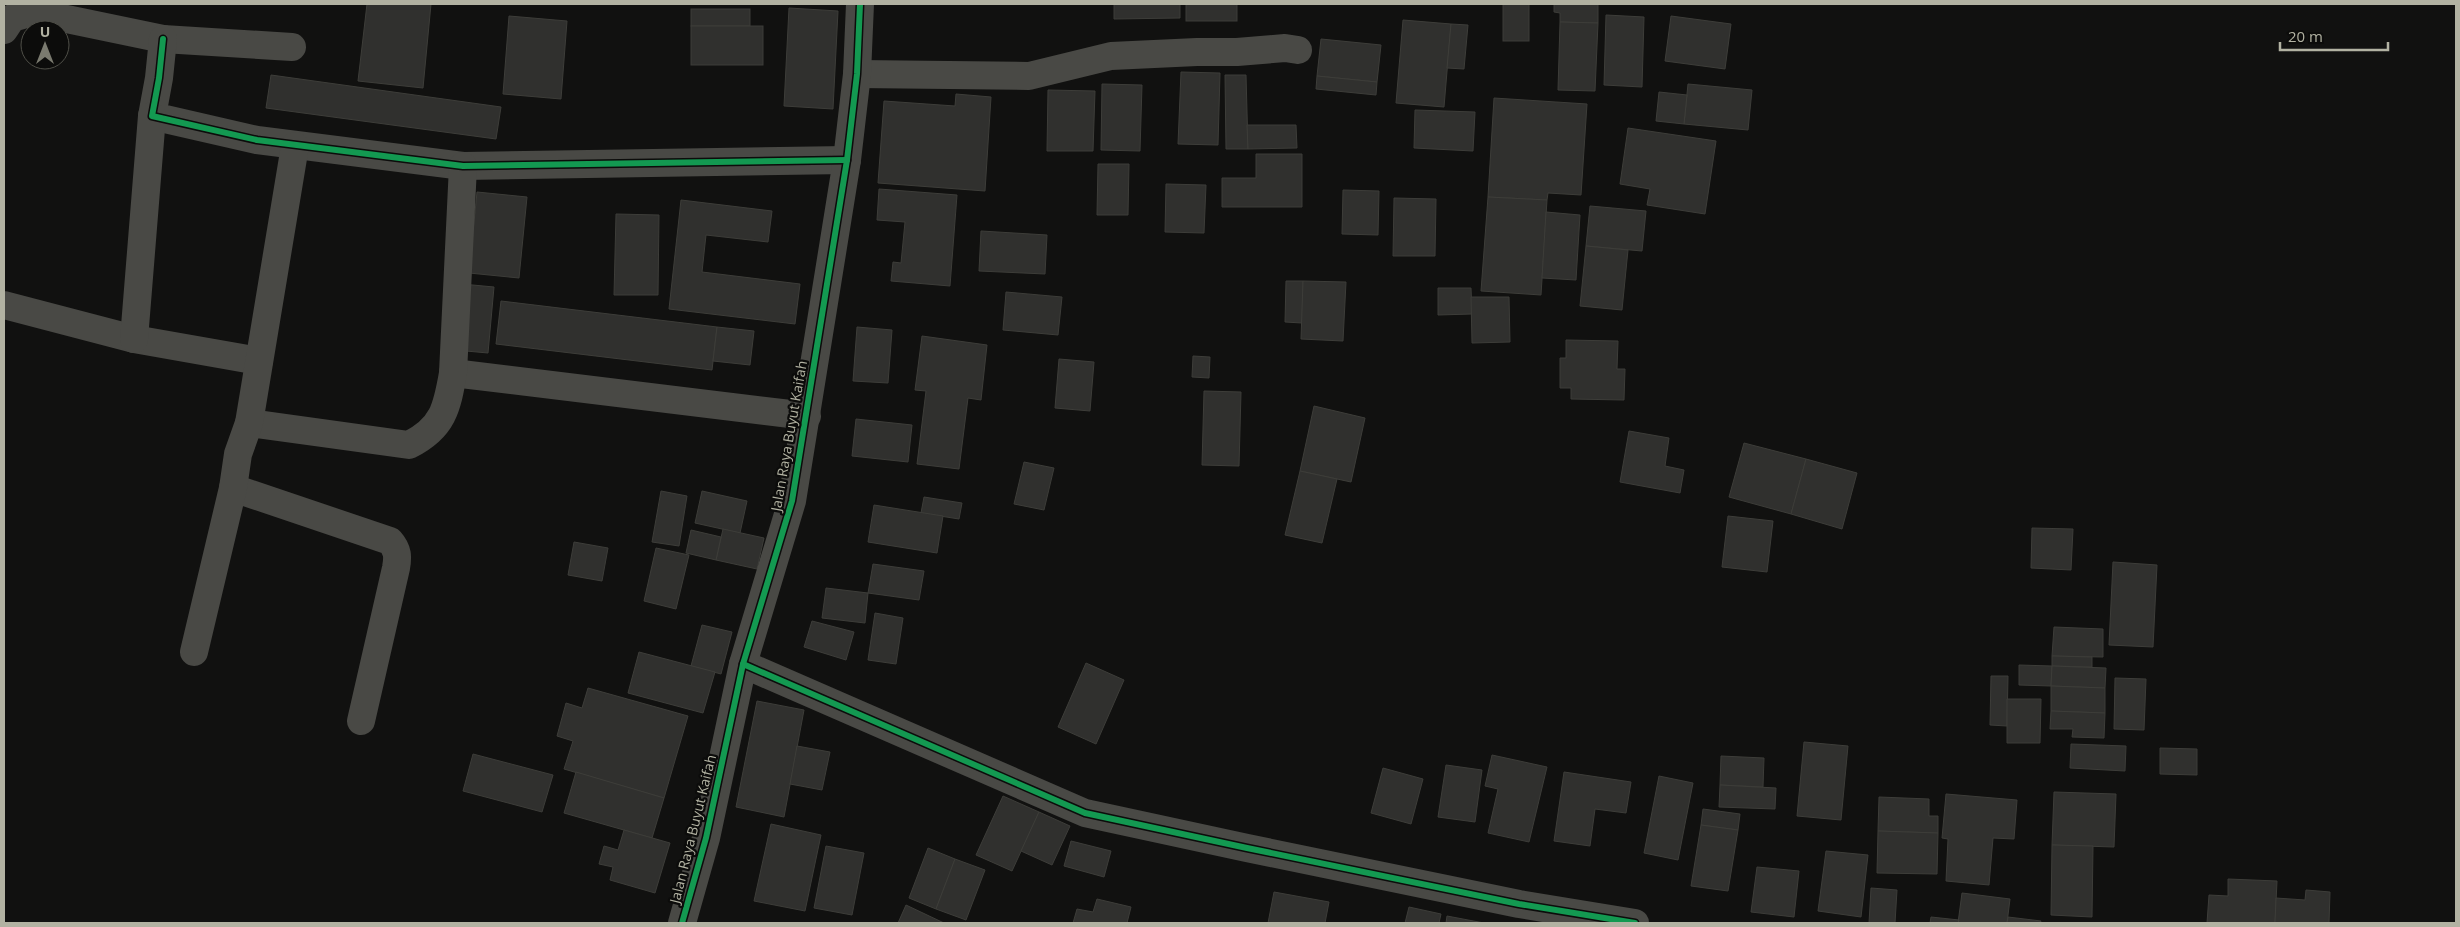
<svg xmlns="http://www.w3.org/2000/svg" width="2460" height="927" viewBox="0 0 2460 927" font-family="'Open Sans',sans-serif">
<rect width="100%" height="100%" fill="#111110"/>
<g fill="#30302e" stroke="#3d3d39">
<polygon points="367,4 431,4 423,88 358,81"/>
<polygon points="1114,4 1180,4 1180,18 1114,19"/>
<rect x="1186" y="4" width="51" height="17"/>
<rect x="1503" y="4" width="26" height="37"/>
<polygon points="1554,4 1598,4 1598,23 1560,22 1560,13 1554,12"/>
<polygon points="789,8 838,11 833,109 784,106"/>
<rect x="691" y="9" width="59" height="17"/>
<polygon points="1606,15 1644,17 1642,87 1604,85"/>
<polygon points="509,16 567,21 561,99 503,94"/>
<polygon points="1671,16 1731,24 1725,69 1665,61"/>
<polygon points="1403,20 1451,24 1444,107 1396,103"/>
<polygon points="1560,22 1598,23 1595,91 1558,90"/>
<polygon points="1451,24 1468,25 1464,69 1447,68"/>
<rect x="691" y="26" width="72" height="39"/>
<polygon points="1321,39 1381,45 1377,82 1317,76"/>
<polygon points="1181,72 1220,73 1218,145 1178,144"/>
<polygon points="271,75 501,107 496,139 266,108"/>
<polygon points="1225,75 1246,75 1248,149 1226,149"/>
<polygon points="1317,76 1377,82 1376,95 1316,89"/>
<polygon points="1102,84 1142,85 1140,151 1101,150"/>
<polygon points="1688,84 1752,90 1748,130 1684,124"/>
<polygon points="1048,90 1095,91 1093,151 1047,151"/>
<polygon points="1659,92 1687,95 1684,124 1656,121"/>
<polygon points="956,94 991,97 985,191 878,183 884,101 955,106"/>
<polygon points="1494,98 1587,104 1581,195 1548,193 1547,200 1488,197"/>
<polygon points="1415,110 1475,112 1473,151 1414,148"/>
<polygon points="1247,125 1296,125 1297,148 1248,149"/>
<polygon points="1628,128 1716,141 1705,214 1647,205 1650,189 1620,184"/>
<polygon points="1256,154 1302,154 1302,207 1222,207 1222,178 1256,178"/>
<polygon points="1098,164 1129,164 1128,215 1097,215"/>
<polygon points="1166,184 1206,185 1204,233 1165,232"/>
<polygon points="879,189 957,195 950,286 891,281 893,262 901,263 905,222 877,220"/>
<polygon points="1343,190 1379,191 1378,235 1342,234"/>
<polygon points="477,192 527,197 519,278 469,273"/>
<polygon points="1488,197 1547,200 1541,295 1481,291"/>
<polygon points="1394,198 1436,199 1435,256 1393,256"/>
<polygon points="681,200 772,211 768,242 706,235 702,272 800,284 795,324 669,309"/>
<polygon points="1590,206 1646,211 1642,251 1586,246"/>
<polygon points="1546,212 1580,215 1576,280 1542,278"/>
<polygon points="616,214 659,215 658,295 614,295"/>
<polygon points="981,231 1047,235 1045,274 979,271"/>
<polygon points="1586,246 1628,250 1622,310 1580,306"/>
<polygon points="1286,281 1303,281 1302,323 1285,322"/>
<polygon points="1303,281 1346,282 1343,341 1301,339"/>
<polygon points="462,284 494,287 488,353 455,350"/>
<polygon points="1438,288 1471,288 1472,314 1438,315"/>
<polygon points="1006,292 1062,297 1058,335 1003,330"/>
<polygon points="1471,297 1509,297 1510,342 1472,343"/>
<polygon points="501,301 717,327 712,370 496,344"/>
<polygon points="717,327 754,331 750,365 713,361"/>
<polygon points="857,327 892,330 888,383 853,381"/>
<polygon points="922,336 987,345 981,400 968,398 959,469 917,464 926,391 915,390"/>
<polygon points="1566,340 1618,341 1617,369 1625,369 1624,400 1571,399 1571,388 1560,388 1560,358 1566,358"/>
<polygon points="1193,356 1210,357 1209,378 1192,377"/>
<polygon points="1059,359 1094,362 1090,411 1055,408"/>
<polygon points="1204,391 1241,392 1239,466 1202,465"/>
<polygon points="1314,406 1365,418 1351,482 1300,471"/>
<polygon points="856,419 912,425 908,462 852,456"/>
<polygon points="1629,431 1669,438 1665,466 1684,470 1680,493 1620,482"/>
<polygon points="1744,443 1806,459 1791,514 1729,497"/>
<polygon points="1806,459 1857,473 1842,529 1791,514"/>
<polygon points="1024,462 1054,468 1044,510 1014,504"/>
<polygon points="1300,471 1337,479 1322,543 1285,535"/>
<polygon points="661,491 687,496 679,546 652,542"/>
<polygon points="702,491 747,501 740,533 695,523"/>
<polygon points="924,497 962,503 959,519 921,513"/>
<polygon points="874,505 943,516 937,553 868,542"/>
<polygon points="1728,516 1773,521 1767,572 1722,567"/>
<polygon points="2032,528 2073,529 2071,570 2031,568"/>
<polygon points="723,529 764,538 757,569 716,560"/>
<polygon points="691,530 721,537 716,560 686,553"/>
<polygon points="574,542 608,548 602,581 568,575"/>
<polygon points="656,548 689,555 676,609 644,601"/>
<polygon points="2113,562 2157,565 2153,647 2109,645"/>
<polygon points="873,564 924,571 919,600 868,593"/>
<polygon points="826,588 868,593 865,623 822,618"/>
<polygon points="875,613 903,618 896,664 868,660"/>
<polygon points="812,621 854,632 846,660 804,647"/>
<polygon points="702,625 732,632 721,674 691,666"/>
<polygon points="2054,627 2103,629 2103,657 2052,656"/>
<polygon points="639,652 715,672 703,713 628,693"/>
<polygon points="2052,656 2092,657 2092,667 2052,666"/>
<polygon points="1086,663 1124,680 1096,744 1058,727"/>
<polygon points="2019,665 2052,666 2051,686 2019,685"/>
<polygon points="2052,666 2106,668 2105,688 2051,686"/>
<polygon points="1991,676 2008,676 2007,726 1990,725"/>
<polygon points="2115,678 2146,679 2144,730 2114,729"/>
<polygon points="2051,686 2105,688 2105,713 2051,711"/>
<polygon points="588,688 688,716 664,798 564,769 573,741 557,736 566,703 582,708"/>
<polygon points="2007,699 2041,699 2040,743 2007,743"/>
<polygon points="757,701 804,710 784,817 736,807"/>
<polygon points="2051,711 2105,713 2104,738 2072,737 2073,729 2050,729"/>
<polygon points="1804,742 1848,746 1841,820 1797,816"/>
<polygon points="2071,744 2126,746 2125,771 2070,768"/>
<polygon points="797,746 830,752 822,790 790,784"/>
<polygon points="2160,748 2197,749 2197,775 2160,774"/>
<polygon points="473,754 553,775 542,812 463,791"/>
<polygon points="1492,755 1547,767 1529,842 1488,833 1498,789 1485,786"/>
<polygon points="1721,756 1764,758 1763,787 1720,785"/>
<polygon points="1446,765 1482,770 1475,822 1438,817"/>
<polygon points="1383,768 1423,779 1411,824 1371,813"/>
<polygon points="576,772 664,798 652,838 564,813"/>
<polygon points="1564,772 1631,782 1626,813 1595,809 1590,846 1554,841"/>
<polygon points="1659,776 1693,783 1678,860 1644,853"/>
<polygon points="1720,785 1776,788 1775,809 1719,807"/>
<polygon points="2054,792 2116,794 2114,847 2052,845"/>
<polygon points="1946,794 2017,800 2014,839 1993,838 1989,885 1946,881 1948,839 1942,838"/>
<polygon points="1003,796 1039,812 1012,871 976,855"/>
<polygon points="1879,797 1929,799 1929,816 1938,816 1938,833 1878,831"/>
<polygon points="1703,809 1740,814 1738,830 1701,825"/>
<polygon points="1039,812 1070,826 1052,865 1021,851"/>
<polygon points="771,824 821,835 805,911 754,901"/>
<polygon points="1701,825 1738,830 1728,891 1691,886"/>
<polygon points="624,830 670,843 655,893 610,880 613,867 599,864 604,846 618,850"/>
<polygon points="1878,831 1938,833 1937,874 1877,873"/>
<polygon points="1071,841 1111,851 1104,877 1064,866"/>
<polygon points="2052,845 2093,846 2092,917 2051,915"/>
<polygon points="826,846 864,853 852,915 814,908"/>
<polygon points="928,848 955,859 936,909 909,898"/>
<polygon points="1826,851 1868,855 1861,917 1818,911"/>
<polygon points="955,859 985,870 966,920 936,909"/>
<polygon points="1757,867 1799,871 1794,917 1751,912"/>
<polygon points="2228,879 2277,881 2275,923 2207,923 2209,895 2228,896"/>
<polygon points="1871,888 1897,890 1895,923 1869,923"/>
<polygon points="2306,890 2330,892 2329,923 2275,923 2276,898 2305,900"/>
<polygon points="1274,892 1329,902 1325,923 1268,923"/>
<polygon points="1962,893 2010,899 2007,923 1958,923"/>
<polygon points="1097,899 1131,907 1127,923 1073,923 1077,909 1093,912"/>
<polygon points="906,905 944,923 898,923"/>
<polygon points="1409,907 1441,914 1439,923 1405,923"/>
<polygon points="1447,916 1484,923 1446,923"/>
<polygon points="1931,917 1959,920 1958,923 1930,923"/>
<polygon points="2008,917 2041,921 2040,923 2007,923"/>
</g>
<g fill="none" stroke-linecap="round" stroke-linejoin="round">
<g stroke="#494945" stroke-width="28">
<polyline points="4,30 12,18 33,12 163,39 292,47"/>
<polyline points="163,39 159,78 152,116 257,140 463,166 847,160"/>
<polyline points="857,74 1029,76 1111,56 1197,52 1237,52 1285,48 1298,50"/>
<polyline points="4,305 134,339 259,361"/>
<polyline points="134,339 152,116"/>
<polyline points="453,373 807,416"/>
<path d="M249 423 409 445C443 428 447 408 453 373L463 166"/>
<path d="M233 488 390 541C398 550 398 557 396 568L361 721"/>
<polyline points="194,652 233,488 238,454 249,423 295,146"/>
</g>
<g stroke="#494945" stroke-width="28">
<polyline points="743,664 1085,813 1247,848 1519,904 1635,923"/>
<polyline points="682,923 706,838 743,664 792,501 847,160 857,74 860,4"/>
</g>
<defs>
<g id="cycleway">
<polyline points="163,39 159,78 152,116 257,140 463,166 847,160"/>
<polyline points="743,664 1085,813 1247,848 1519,904 1635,923"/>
<polyline points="682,923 706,838 743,664 792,501 847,160 857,74 860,4"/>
</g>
</defs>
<use href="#cycleway" stroke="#0c0c0b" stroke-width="9"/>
<use href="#cycleway" stroke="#139951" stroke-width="6"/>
</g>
<g text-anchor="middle" stroke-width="4.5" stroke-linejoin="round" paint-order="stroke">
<g font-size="14" fill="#b2b2a2" stroke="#0c0c0b">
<text transform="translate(789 436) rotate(-80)" y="5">Jalan Raya Buyut Kaifah</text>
<text transform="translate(693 829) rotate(-76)" y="5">Jalan Raya Buyut Kaifah</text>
</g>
</g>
<rect width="2460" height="927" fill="none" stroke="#b2b2a2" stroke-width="10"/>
<g transform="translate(45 45)"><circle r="24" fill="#0c0c0b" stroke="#4e4e47"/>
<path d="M0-4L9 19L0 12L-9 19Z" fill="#7a7a6f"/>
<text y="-8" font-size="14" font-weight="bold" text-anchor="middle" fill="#b2b2a2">U</text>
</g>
<path d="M2280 42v8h108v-8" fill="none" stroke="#b2b2a2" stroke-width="2.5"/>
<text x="2288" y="42" font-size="15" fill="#b2b2a2" stroke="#0c0c0b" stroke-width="4" paint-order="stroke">20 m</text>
</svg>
